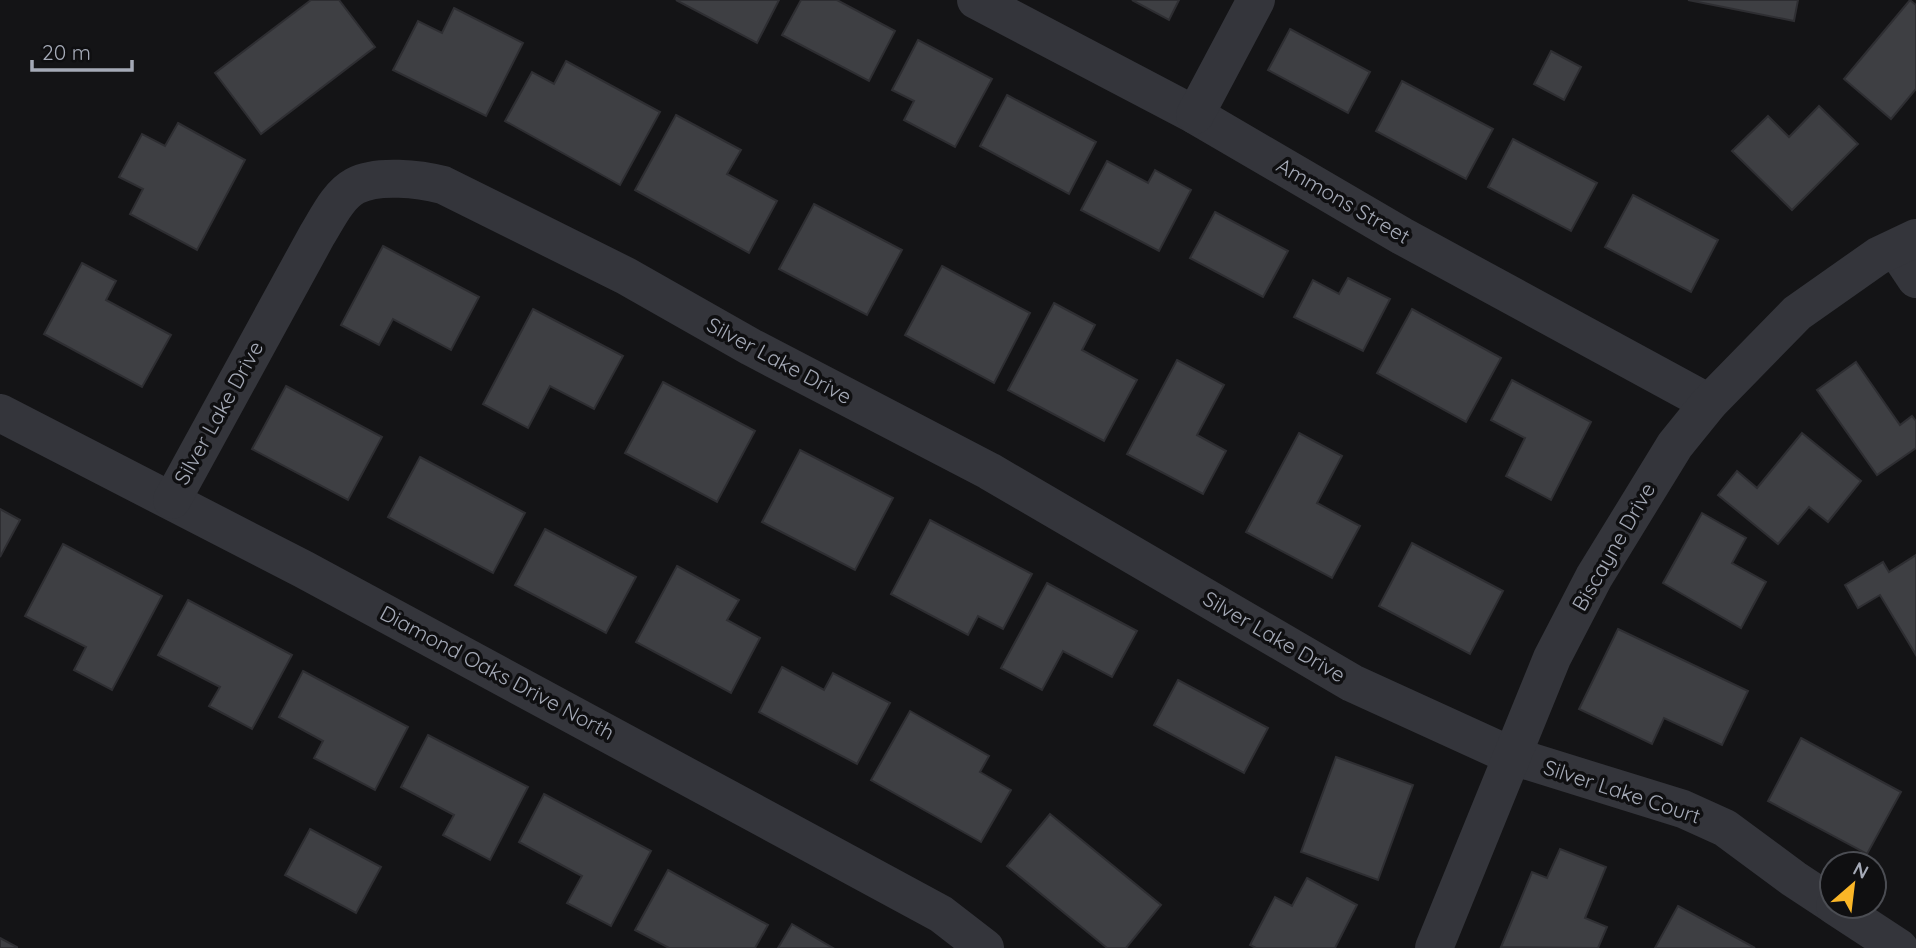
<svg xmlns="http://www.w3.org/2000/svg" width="1916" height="948" viewBox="0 0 1916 948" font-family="Quicksand,sans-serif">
<rect width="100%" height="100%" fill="#141416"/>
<g fill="#3e3f43" stroke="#2e2e32" stroke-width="2">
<polygon points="311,0 339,0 375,47 261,134 215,73"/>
<polygon points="676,0 779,0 757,43"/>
<polygon points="801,0 837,0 895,31 869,81 782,35"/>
<polygon points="1132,0 1179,0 1169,20"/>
<polygon points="1688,0 1798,0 1794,21"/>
<polygon points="1910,0 1916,5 1916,89 1891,119 1844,79"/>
<polygon points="454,8 523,43 486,116 393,70 418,21 442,33"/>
<polygon points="1290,29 1370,72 1348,113 1268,70"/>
<polygon points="918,40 992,79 955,147 904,120 914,101 892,90"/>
<polygon points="1551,51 1581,67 1564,100 1534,84"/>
<polygon points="566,61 660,112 620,185 505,121 532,72 554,84"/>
<polygon points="1402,81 1493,129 1466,179 1376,131"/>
<polygon points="1007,95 1096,142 1069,194 980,146"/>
<polygon points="1819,106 1858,144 1792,210 1732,151 1768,116 1789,137"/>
<polygon points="676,115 741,150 727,174 777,201 749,253 635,190"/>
<polygon points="178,123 245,160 197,250 130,214 143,189 119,177 142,134 165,146"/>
<polygon points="1513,139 1597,183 1571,231 1488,187"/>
<polygon points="1107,161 1148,183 1155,170 1191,190 1159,251 1081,210"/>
<polygon points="1633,195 1718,240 1691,292 1605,247"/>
<polygon points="814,204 902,250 867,315 779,269"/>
<polygon points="1215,212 1288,251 1263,297 1190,258"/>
<polygon points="383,246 479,297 451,350 393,319 379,345 341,325"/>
<polygon points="82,263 116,281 106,300 171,335 142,387 44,334"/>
<polygon points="942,266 1030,313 994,383 905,335"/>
<polygon points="1348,278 1390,299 1363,351 1294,317 1313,280 1339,294"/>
<polygon points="1054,303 1095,325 1082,350 1137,380 1104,441 1008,390"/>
<polygon points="533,309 623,356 594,409 550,386 528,428 483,404"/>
<polygon points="1412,309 1501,358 1466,422 1377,373"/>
<polygon points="1177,360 1224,385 1197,435 1226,451 1203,494 1127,454"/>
<polygon points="1856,362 1900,425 1912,416 1916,421 1916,448 1877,475 1817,390"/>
<polygon points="1512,380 1591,422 1551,500 1506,476 1525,438 1491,420"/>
<polygon points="663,382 755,431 717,502 625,453"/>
<polygon points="286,386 382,437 348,500 252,449"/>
<polygon points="1299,433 1342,456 1317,503 1360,526 1332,578 1246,532"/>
<polygon points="1802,433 1861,481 1828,522 1809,507 1778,544 1718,495 1737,471 1757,488"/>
<polygon points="800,450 893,498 855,570 762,522"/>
<polygon points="420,457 525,513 493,573 388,517"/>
<polygon points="0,509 20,520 0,557"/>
<polygon points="1702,513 1746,538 1732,563 1766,582 1741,628 1663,583"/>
<polygon points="930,520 1032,574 1003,629 978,616 968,635 891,594"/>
<polygon points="545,529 636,577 606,633 515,585"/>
<polygon points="1412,543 1503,591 1470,654 1379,606"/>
<polygon points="63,544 162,596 112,690 74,670 86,647 25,616"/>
<polygon points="1916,555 1916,655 1880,595 1858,608 1845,585 1883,562 1889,572"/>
<polygon points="677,566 739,600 727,620 760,638 731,693 636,642"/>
<polygon points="1047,583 1137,631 1112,677 1063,651 1042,690 1001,668"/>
<polygon points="188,600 292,655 252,729 209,706 220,687 158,655"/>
<polygon points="1618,629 1748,691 1722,745 1664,718 1652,744 1579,709"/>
<polygon points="782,667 824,690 833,673 890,703 857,764 759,712"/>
<polygon points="303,671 408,727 375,790 314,758 323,741 279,717"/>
<polygon points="1178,680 1268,728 1244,773 1154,725"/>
<polygon points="910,711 989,756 980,772 1011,790 981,842 871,780"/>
<polygon points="428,735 528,787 490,860 443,835 454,815 401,787"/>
<polygon points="1801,738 1901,792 1867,854 1768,801"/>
<polygon points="1336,757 1413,785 1378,880 1301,852"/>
<polygon points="544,794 651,851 611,926 567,903 582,876 519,842"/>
<polygon points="1050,814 1161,905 1126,948 1107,948 1007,866"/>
<polygon points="310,829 381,867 356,913 285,875"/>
<polygon points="1560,849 1606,867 1585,918 1607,927 1598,948 1501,947 1532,872 1547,878"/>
<polygon points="668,870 768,925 755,948 669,948 635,930"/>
<polygon points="1307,878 1357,905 1335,948 1256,948 1250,945 1275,897 1292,906"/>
<polygon points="1678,906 1755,948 1655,948"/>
<polygon points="792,924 833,948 778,948"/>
<polygon points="0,938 17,947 17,948 0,948"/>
</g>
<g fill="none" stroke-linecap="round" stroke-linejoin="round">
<g stroke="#34353b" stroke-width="38">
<polyline points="976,0 1195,115 1402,236 1709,403"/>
<polyline points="1195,115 1256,0"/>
<polyline points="1896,249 1916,279"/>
<polyline points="0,413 303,569 784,829 941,914 985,948"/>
<path d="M172 500 317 235C327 219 338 195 355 186 377 174 420 179 443 185L626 276 751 347 989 471 1352 683 1512 756 1683 809 1725 828 1794 879 1832 904"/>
<polyline points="1835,906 1899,948"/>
<polyline points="1434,948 1552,658 1594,577 1675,445 1709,403 1797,313 1878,256 1916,238"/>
</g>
</g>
<g text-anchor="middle" stroke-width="7" stroke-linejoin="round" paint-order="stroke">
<g font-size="21" fill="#a5aab7" stroke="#0f0f11">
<text transform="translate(1343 201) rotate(30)" y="7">Ammons Street</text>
<text transform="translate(779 361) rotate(28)" y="7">Silver Lake Drive</text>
<text transform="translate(219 413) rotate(-61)" y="7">Silver Lake Drive</text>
<text transform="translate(1614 547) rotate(-60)" y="7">Biscayne Drive</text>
<text transform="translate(1274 637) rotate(30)" y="7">Silver Lake Drive</text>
<text transform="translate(497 673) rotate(28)" y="7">Diamond Oaks Drive North</text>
<text transform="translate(1622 792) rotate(18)" y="7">Silver Lake Court</text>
</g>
</g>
<g transform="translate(1853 885) rotate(28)"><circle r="33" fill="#0f0f11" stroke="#4b4d53" stroke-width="2"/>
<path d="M0-5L12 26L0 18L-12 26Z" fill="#fab627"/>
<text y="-10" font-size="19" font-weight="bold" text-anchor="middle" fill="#a5aab7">N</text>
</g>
<path d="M32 60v10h100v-10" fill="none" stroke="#a5aab7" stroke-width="3.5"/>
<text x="42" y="60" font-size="21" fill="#a5aab7" stroke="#0f0f11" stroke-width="5" paint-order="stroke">20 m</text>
</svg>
